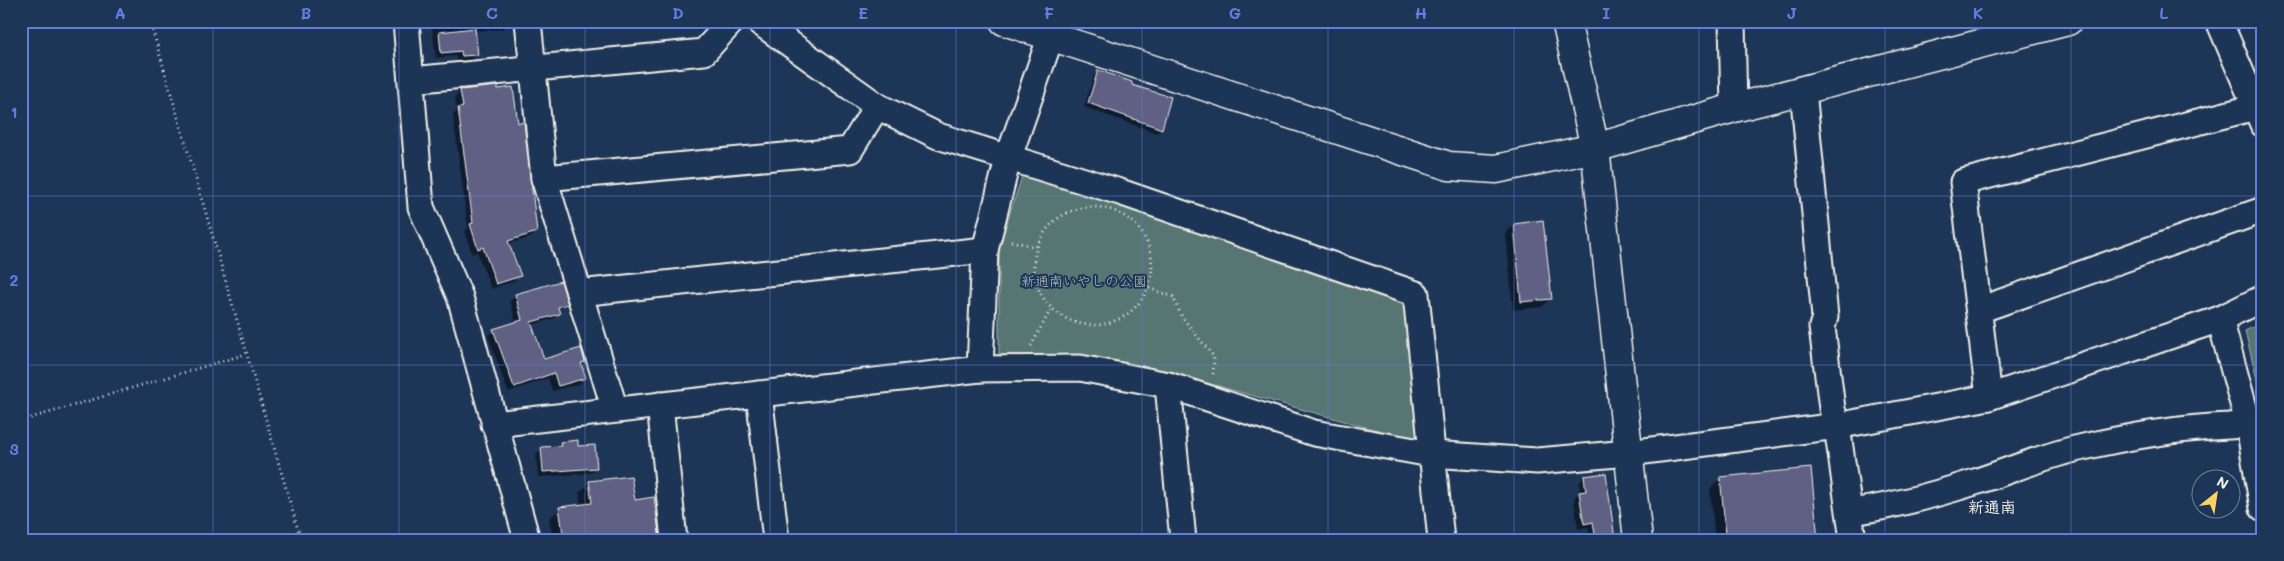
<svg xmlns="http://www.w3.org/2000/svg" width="2284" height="561" viewBox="0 0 2284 561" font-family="Mali,'Klee One',sans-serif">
<rect width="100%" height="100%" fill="#1d3557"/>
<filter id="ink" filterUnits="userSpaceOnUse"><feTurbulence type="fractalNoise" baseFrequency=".02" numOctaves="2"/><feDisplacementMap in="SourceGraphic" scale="10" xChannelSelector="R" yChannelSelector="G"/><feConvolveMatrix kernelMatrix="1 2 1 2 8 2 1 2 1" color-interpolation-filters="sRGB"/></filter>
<g filter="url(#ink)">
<g fill="#567573" stroke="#a5b3ae">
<polygon points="1023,173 1410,298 1423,443 1171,373 999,359 999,247"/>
<polygon points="2263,322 2263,404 2245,331"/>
</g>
<g fill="#0007">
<polygon points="431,21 510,21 503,29 475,31 477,54 471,60 456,61 456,56 436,58"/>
<polygon points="1098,72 1130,85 1170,98 1161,129 1157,133 1084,107 1094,76"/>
<polygon points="460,91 536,232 530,238 508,244 519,275 514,281 491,289 477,252 472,254 465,231 468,228 453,115 457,111 455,97"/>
<polygon points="1514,225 1550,299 1542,307 1513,310 1506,233"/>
<polygon points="560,283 566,304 557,311 558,314 553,319 531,325 543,360 584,362 580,365 584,378 579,384 552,391 548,378 508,392 488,336 494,330 516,323 510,301 515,296"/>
<polygon points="561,443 577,447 596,468 590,473 538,477 536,454 542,449 556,448"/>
<polygon points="1584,477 1612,540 1590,540 1588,527 1578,529 1574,498 1580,492 1579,483"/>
<polygon points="1721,478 1817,540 1715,540 1710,489"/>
<polygon points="590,483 634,501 660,540 553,540 549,519 560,508 581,505 579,493"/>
</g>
<g fill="#606184" stroke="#f4f1e8">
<polygon points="475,28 478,55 462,56 461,51 441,53 439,32"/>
<polygon points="1098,70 1132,82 1132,85 1171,97 1162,129 1088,103"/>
<polygon points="498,86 498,89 513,87 518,123 524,122 537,232 508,241 521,276 496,284 483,247 478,249 470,224 473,223 458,108 463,107 460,90"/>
<polygon points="1543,220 1552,299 1521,302 1514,224"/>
<polygon points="561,281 568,304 558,307 560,314 531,322 544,359 581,348 585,362 581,363 586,378 558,386 554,373 514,387 493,329 522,320 515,294"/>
<polygon points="578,440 578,446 595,445 597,468 543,472 541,447 561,446 560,442"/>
<polygon points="1811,468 1818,540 1743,540 1742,533 1726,534 1720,477"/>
<polygon points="1606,473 1615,540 1596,540 1593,522 1584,524 1579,492 1586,491 1584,476"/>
<polygon points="631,476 635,500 654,497 660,540 564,540 559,507 592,503 589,481"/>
</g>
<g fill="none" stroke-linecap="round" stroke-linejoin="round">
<defs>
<g id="street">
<polyline points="406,21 421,207 460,297 527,540"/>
<polyline points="528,21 544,178 615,410"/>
<polyline points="758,21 877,106 938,136 1120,192 1416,294 1441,540"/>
<polyline points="1732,21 1734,108"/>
<polyline points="2219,21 2263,124"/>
<polyline points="411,80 704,52 732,21"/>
<polyline points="1803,90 1825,317 1822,327 1832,409 1837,426 1853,540"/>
<polyline points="544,178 850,150 877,106"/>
<polyline points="579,293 985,250"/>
<polyline points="1979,310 2263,210"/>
<polyline points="2220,319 2249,426 2263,508"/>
<polyline points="980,369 985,250 1008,159 1051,36"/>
<polyline points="1168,385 1183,540"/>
<polyline points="759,394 776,540"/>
<polyline points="1989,397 1963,182 2256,107 2263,103"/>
<polyline points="660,405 674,540"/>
<polyline points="494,424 980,369 1080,368 1168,385 1314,433 1431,454 1537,461 1629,453 1837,426 1989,397 2220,319 2263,298"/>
<path d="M1850 512C1892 507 1934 495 1975 482 2009 471 2041 457 2075 449 2125 437 2178 428 2229 426 2240 425 2251 425 2263 424"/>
</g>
<g id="secondary">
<polyline points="1004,21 1449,166 1496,169 1595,148 1734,108 2068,21"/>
<polyline points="1566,21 1595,148 1638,540"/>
</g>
</defs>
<use href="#street" stroke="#f4f1e8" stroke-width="29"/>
<use href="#secondary" stroke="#f4f1e8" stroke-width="31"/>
<g stroke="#f4f1e8" stroke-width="3" stroke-dasharray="1 4" stroke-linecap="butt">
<polyline points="150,21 301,540"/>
<circle cx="1093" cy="266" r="59"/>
<polyline points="1011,241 1037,247"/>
<polyline points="1149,288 1173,297 1182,317 1214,357 1213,375"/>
<polyline points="1031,346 1051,309"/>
<polyline points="21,421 246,354"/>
</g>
<use href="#street" stroke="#1d3557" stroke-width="25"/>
<use href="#secondary" stroke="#1d3557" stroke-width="28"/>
</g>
</g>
<path fill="none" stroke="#5e7fdd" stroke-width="1" stroke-opacity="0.55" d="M213 21V540M399 21V540M585 21V540M770 21V540M956 21V540M1142 21V540M1328 21V540M1514 21V540M1699 21V540M1885 21V540M2071 21V540M21 196H2263M21 365H2263"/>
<g text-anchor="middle" stroke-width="4" stroke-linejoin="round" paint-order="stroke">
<g font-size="14" fill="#b5bfb9" stroke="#1d3557">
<text x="1084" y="286">新通南いやしの公園</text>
</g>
<g font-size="16" font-weight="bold" fill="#f4f1e8" stroke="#1d3557">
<text x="1992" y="513">新通南</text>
</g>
</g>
<rect width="2284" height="561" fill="none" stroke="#1d3557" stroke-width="55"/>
<g transform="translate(2216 494) rotate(30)"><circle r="24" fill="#1d3557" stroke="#738091"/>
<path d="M0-4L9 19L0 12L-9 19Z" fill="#ffd166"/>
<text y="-8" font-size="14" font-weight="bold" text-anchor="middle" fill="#f4f1e8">N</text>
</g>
<rect x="28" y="28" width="2228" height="506" fill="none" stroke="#5e7fdd" stroke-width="2"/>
<g font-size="16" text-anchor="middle" font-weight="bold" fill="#5e7fdd">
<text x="120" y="19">A</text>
<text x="306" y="19">B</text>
<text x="492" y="19">C</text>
<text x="678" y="19">D</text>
<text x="863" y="19">E</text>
<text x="1049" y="19">F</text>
<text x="1235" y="19">G</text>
<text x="1421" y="19">H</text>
<text x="1606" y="19">I</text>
<text x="1792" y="19">J</text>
<text x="1978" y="19">K</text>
<text x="2164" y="19">L</text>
<text x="14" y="118">1</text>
<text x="14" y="286">2</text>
<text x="14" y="455">3</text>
</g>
</svg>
